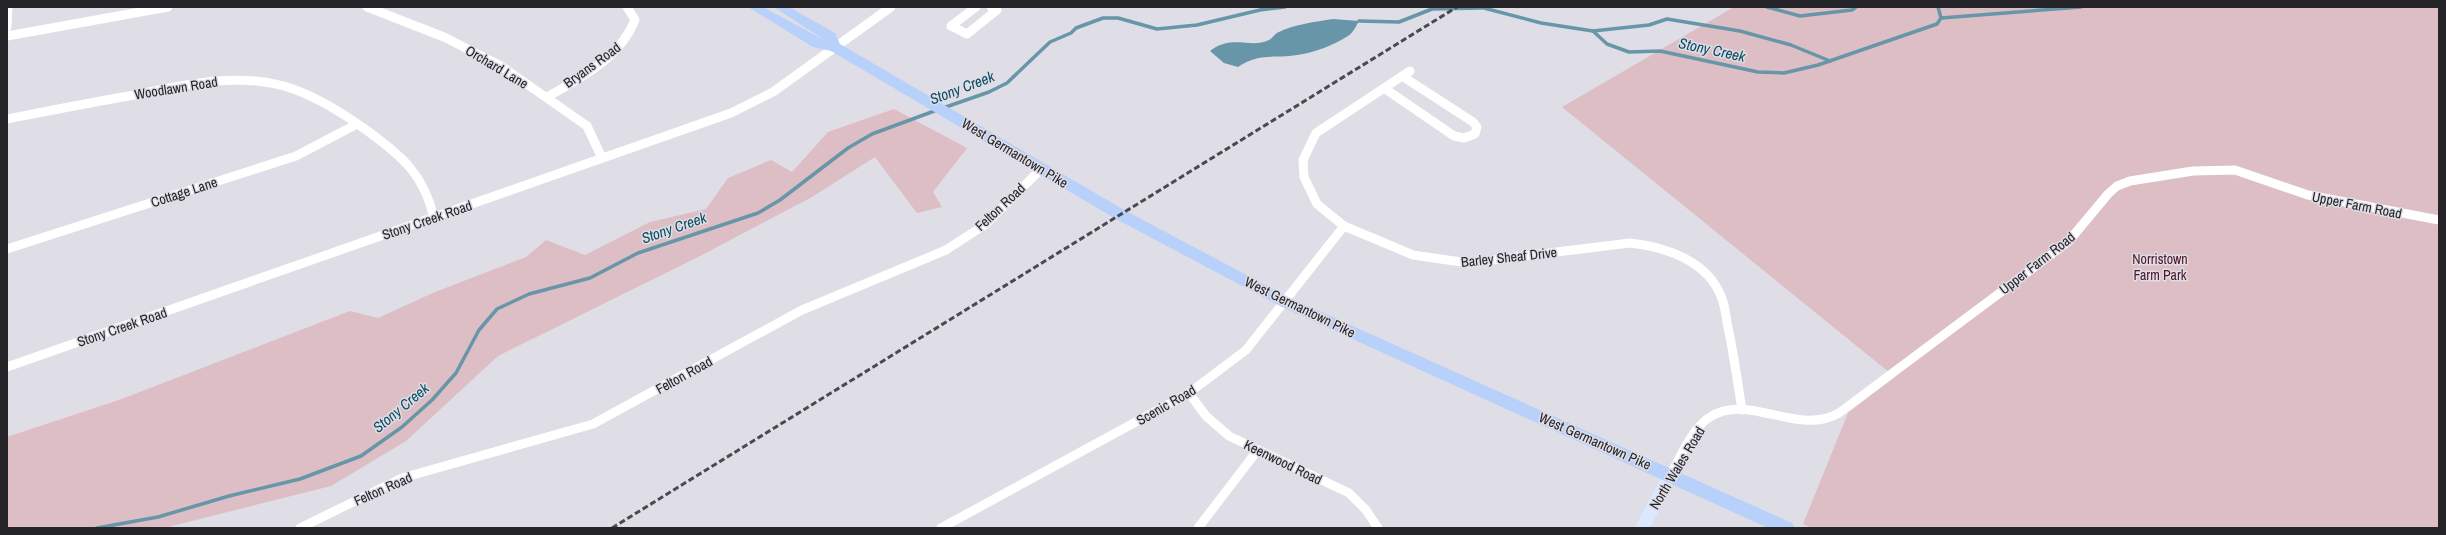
<svg xmlns="http://www.w3.org/2000/svg" width="2446" height="535" viewBox="0 0 2446 535" font-family="'Archivo Narrow',sans-serif">
<rect width="100%" height="100%" fill="#dfdde6"/>
<g fill="#dcbec4">
<polygon points="1734,7 2439,7 2439,528 1811,528 1803,524 1848,413 1895,377 1562,107"/>
<polygon points="894,109 967,148 933,192 942,207 917,213 875,157 812,197 700,256 498,356 406,441 331,486 164,528 7,528 7,437 119,400 350,311 378,318 435,292 526,257 546,240 585,255 650,222 706,209 728,178 771,160 792,172 828,132"/>
</g>
<path fill="#6796a9" d="M1333 19 1359 21C1356 26 1353 33 1348 36 1334 45 1313 53 1297 55 1273 59 1260 52 1238 67L1224 63 1210 51C1232 34 1251 49 1269 40 1273 38 1275 33 1279 32 1295 24 1315 22 1333 19Z"/>
<g fill="none" stroke-linecap="round" stroke-linejoin="round">
<g stroke="#6796a9" stroke-width="3.5">
<polyline points="1480,7 1541,23 1593,31 1607,44 1629,52 1660,51 1758,72 1784,73 1818,65 1937,24 1941,18 1938,7"/>
<polyline points="1767,7 1800,16 1852,10 1856,7"/>
<polyline points="1941,18 2081,7"/>
<polyline points="1359,21 1399,22 1432,9 1481,8"/>
<polyline points="1593,31 1649,25 1667,19 1740,31 1791,45 1830,61"/>
<polyline points="943,108 989,92 1007,83 1050,42 1071,33 1076,28 1103,18 1118,18 1157,29 1197,25 1260,10 1285,7"/>
<polyline points="97,528 158,517 229,496 300,479 361,456 402,427 432,400 456,373 479,330 497,309 529,294 590,278 638,253 758,213 780,200 848,148 872,134 937,110"/>
</g>
<g stroke="#fff" stroke-width="9">
<polyline points="367,7 444,37 501,66 587,126 602,158"/>
<polyline points="976,7 951,26 967,34 997,10 991,7"/>
<polyline points="7,27 8,7"/>
<polyline points="7,36 168,7"/>
<path d="M1410 71 1316 133 1303 160 1304 177 1317 204 1344 226 1413 255 1468 263 1630 243C1666 247 1709 261 1722 299 1726 309 1726 321 1729 332 1734 357 1738 384 1742 410"/>
<polyline points="1384,88 1454,136 1464,138 1475,134 1477,127 1473,122 1402,76"/>
<path d="M547 97C582 77 619 59 635 20L627 7"/>
<path d="M7 119C48 111 88 103 129 96 179 86 233 72 284 86 315 95 343 113 369 132 403 157 424 175 434 218"/>
<polyline points="7,249 296,156 357,124"/>
<polyline points="7,367 731,113 773,92 891,7"/>
<polyline points="1189,393 1206,416 1229,436 1349,493 1366,510 1378,528"/>
<path d="M1670 475C1681 457 1692 428 1710 417 1749 392 1797 437 1839 413L2068 242 2108 194 2117 186 2130 181 2193 171 2235 170 2308 195 2439 220"/>
<polyline points="300,528 402,478 593,424 802,310 946,250 986,224 1041,169"/>
<polyline points="941,528 1189,393 1246,350 1344,226"/>
<polyline points="1198,528 1257,451"/>
</g>
<polygon fill="#dbe8fd" fill-rule="evenodd" points="1670,469 1675,471 1677,475 1650,528 1634,528 1665,471"/>
<polygon fill="#b7d1fb" fill-rule="evenodd" points="748,7 763,7 826,41 774,7 789,7 835,33 840,44 1126,211 1290,298 1792,523 1795,528 1768,528 1280,306 1116,219 831,51 813,47"/>
<polyline stroke="#4a494e" stroke-width="3" stroke-dasharray="6 3" stroke-linecap="butt" points="612,528 1457,7"/>
</g>
<g text-anchor="middle" stroke-width="3" stroke-linejoin="round" paint-order="stroke">
<g font-size="14" fill="#252428" stroke="#dfdde6">
<text transform="translate(592 65) rotate(-36)" y="5">Bryans Road</text>
<text transform="translate(497 67) rotate(31)" y="5">Orchard Lane</text>
<text transform="translate(176 88) rotate(-9)" y="5">Woodlawn Road</text>
<text transform="translate(1015 153) rotate(31)" y="5">West Germantown Pike</text>
<text transform="translate(184 192) rotate(-18)" y="5">Cottage Lane</text>
<text transform="translate(2357 205) rotate(11)" y="5">Upper Farm Road</text>
<text transform="translate(1000 207) rotate(-43)" y="5">Felton Road</text>
<text transform="translate(427 220) rotate(-19)" y="5">Stony Creek Road</text>
<text transform="translate(1509 257) rotate(-6)" y="5">Barley Sheaf Drive</text>
<text transform="translate(2037 263) rotate(-38)" y="5">Upper Farm Road</text>
<text transform="translate(1300 307) rotate(26)" y="5">West Germantown Pike</text>
<text transform="translate(122 327) rotate(-19)" y="5">Stony Creek Road</text>
<text transform="translate(684 375) rotate(-29)" y="5">Felton Road</text>
<text transform="translate(1166 405) rotate(-30)" y="5">Scenic Road</text>
<text transform="translate(1595 441) rotate(24)" y="5">West Germantown Pike</text>
<text transform="translate(1283 462) rotate(26)" y="5">Keenwood Road</text>
<text transform="translate(1677 468) rotate(-59)" y="5">North Wales Road</text>
<text transform="translate(383 489) rotate(-24)" y="5">Felton Road</text>
</g>
<g font-size="14" fill="#4c1327" stroke="#dfdde6">
<text x="2160" y="264">Norristown<tspan x="2160" dy="16">Farm Park</tspan></text>
</g>
<g font-size="15" font-style="italic" fill="#0a4d61" stroke="#dfdde6">
<text transform="translate(1712 50) rotate(12)" y="5">Stony Creek</text>
<text transform="translate(962 88) rotate(-21)" y="5">Stony Creek</text>
<text transform="translate(674 228) rotate(-19)" y="5">Stony Creek</text>
<text transform="translate(401 408) rotate(-40)" y="5">Stony Creek</text>
</g>
</g>
<rect width="2446" height="535" fill="none" stroke="#252428" stroke-width="16"/>
</svg>
